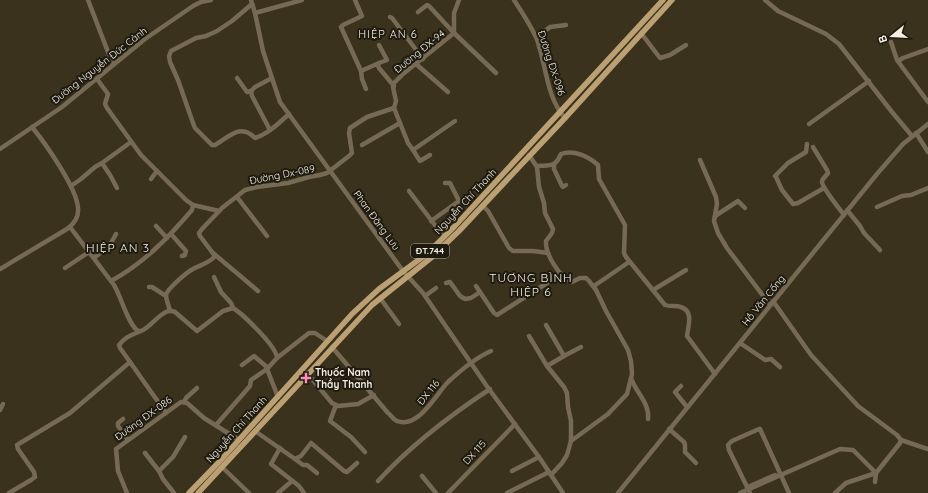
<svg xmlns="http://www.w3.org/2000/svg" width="928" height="493" viewBox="0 0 928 493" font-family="Quicksand,sans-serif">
<rect width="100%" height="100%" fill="#3a321c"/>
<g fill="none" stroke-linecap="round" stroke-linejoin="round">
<g stroke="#776a54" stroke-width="4.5">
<polyline points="88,0 113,65"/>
<polyline points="251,0 255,13 263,51 280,102 403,271 423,293 486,385 539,457 563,493"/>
<polyline points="355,0 362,16 343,25 341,27 361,71"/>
<path d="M514 0C522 12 530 25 536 37 546 62 546 98 565 118"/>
<polyline points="765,0 778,11 826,34 839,44 892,112 912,136"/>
<path d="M252 4 232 21 217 31 206 36 196 38 171 51 169 56 170 62 178 80 193 123 195 128 212 145H215C230 136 241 123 255 138 268 134 279 123 289 114"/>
<polyline points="418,12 427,5 429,6 454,33"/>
<polyline points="255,13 302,0"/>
<polyline points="390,17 392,18 423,59"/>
<polyline points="454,33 496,73"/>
<polyline points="641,33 660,58 670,55 686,45"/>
<polyline points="891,42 897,60 928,102"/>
<polyline points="379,45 387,60 379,63 378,65 379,68 394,86"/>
<polyline points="539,47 545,31 550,27 566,25"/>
<polyline points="898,61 903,58 928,49"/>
<polyline points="416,64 448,92"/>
<polyline points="237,78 247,92 251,91"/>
<polyline points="97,79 108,94 105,104 107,108 141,155 186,200 193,205 219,211"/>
<polyline points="366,89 362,79 361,71 379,63"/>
<polyline points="251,91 252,96 270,130"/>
<polyline points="251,91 255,87 272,78"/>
<polyline points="394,108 408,143 413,150 455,121"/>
<polyline points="809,124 869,81"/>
<polyline points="916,133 928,152"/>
<polyline points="807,144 806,152 788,163 775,176 776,177 782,190 793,204 798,203 824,188"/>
<polyline points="362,145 400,123"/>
<path d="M813 147 827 170 828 173C827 175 823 178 822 181 821 187 840 209 844 215"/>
<polyline points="0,149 62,107 145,39 193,6 201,2 211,0"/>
<polyline points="413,150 420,161 430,155"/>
<path d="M529 155 537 167 539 187 544 203 545 213 553 229 552 233 546 241C545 254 560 278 572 282L580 278H586L589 281 596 290 606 311 628 350 631 361 632 374 627 394 608 414 571 441"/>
<polyline points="700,160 716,197 717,204 714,221 718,233 727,248 770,305"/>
<polyline points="102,163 110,175 117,188"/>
<polyline points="554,165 554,169 562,186 563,187 566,185"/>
<path d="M537 166C550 165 555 168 561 154 574 149 589 157 598 165L599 179 625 225 624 253 626 257 665 305C670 307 676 305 681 307 694 311 688 327 687 336L715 374"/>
<polyline points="151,179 157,171"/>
<polyline points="71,186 81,179 95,167 102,163 131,142"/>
<polyline points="409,191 444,237"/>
<polyline points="237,197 267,236"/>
<polyline points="483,206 488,211 509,248 513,251 533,251 548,253"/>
<polyline points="877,207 902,196 911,195 928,188"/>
<polyline points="847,210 860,226 864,233 880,250"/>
<polyline points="715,216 738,201 745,208"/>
<polyline points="431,221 459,201 450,183 445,183"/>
<polyline points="156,226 167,238"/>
<path d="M70 227 114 285C121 296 129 328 139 331"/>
<polyline points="171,234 186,251 185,255 182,256"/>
<polyline points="213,253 258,291"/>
<polyline points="94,258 110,245 116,234"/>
<polyline points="65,268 89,252"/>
<path d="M0 269 67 229C74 224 79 217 78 208 77 188 45 143 32 127"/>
<polyline points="214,277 221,292 231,303 233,308"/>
<path d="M111 281C144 263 168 238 192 210L193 205"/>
<polyline points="446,283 450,282 460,296 465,299 471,298 480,292"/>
<polyline points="476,286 494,313 497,315 561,274"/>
<polyline points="594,286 629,262"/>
<polyline points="149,287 152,287 166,296"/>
<polyline points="653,290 686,270"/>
<polyline points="425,296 436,288"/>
<polyline points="380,298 399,324"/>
<path d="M170 311C169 306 166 300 166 295 167 289 187 272 193 269 200 265 210 263 215 256L200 236 199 233 202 229 222 208 245 190 257 187 288 183 309 177 320 175 327 173 349 156 352 153 349 133 350 128 367 117 394 108 396 101 393 87 394 83 403 74 454 33V13L459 0"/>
<polyline points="546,325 564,356 547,366"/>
<polyline points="529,336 547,366 564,387 567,393 568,407 571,421 571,441 567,455 562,463 551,475"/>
<polyline points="740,343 765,360 771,359 780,367"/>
<path d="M332 347 388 413C391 415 394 420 397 421 419 429 436 394 448 382 461 370 475 358 491 351"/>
<polyline points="564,356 581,347"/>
<polyline points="277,358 309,333 315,333 327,341"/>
<polyline points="130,362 166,413"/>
<polyline points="242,365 254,356 268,368"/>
<polyline points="307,373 332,403 338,406 358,404 374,395"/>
<path d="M631 378C636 393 650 403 648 419"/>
<polyline points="681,386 675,392 687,407"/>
<polyline points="184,402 186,398 197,388"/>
<polyline points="336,405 330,421 351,437 365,452"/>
<polyline points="0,410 3,404"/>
<polyline points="123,419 118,423 118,426 128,440"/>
<polyline points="216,425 250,386 251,380 267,369"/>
<polyline points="669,429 684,442 685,445 685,452 696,463"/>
<polyline points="255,431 295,459 301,456 311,443 344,471 347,472 357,463"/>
<polyline points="901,440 928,449"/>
<polyline points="280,448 271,464 299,486 304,493"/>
<polyline points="145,453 159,471 163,479 174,493"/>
<polyline points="295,459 303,465 307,465 317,473"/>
<polyline points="222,467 249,493"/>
<polyline points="159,471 173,457 185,437"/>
<polyline points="512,471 539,457"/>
<polyline points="422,476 436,493"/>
<path d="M378 481C411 445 449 416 490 389"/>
<polyline points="875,482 876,473"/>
<polyline points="749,488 750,486 775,475 777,476"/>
<path d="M9 493 31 480 35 477 34 472 18 449 17 445 70 413 130 362 120 348 119 345C125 336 135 334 143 330 152 325 158 315 168 311H172L175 312 197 331 223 311 233 308C244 315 277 347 277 358L267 369 278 397"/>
<polyline points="127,493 118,471 116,449 181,402 187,403 204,418 239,440"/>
<polyline points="278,493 292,481"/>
<polyline points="448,493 515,424"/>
<polyline points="507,493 549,472"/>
<polyline points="618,493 877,174 903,144 928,124"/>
<polyline points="740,493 840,449 853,450 876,473 900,443 901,440 897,435 858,406 811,355 773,301"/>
<polyline points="750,493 729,450 728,445 732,441 759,429 760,429 789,493"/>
<polyline points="835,493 846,483 876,473"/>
</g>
<g stroke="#bba073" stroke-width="5.5">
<polyline points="189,493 221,460 352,314 379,289 428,253 455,226 663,0"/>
<polyline points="198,493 372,305 432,257 459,231 565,118 672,0"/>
</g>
</g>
<path fill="#ff8eb9" stroke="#1e1a10" stroke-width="1.5" d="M304 372h4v4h4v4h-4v4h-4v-4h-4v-4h4z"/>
<g text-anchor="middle" stroke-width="4" stroke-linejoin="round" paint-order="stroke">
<rect fill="#1e1a10" stroke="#b4afa3" stroke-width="1" x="411" y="244" width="38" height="14" rx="3"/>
<g font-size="9" font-weight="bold" fill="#f4efe2">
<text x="430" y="254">ĐT.744</text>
</g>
<g font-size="10" fill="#f4efe2" stroke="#1e1a10">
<text transform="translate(419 51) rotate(-39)" y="4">Đường ĐX-94</text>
<text transform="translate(552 63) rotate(72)" y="4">Đường ĐX-096</text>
<text transform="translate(99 65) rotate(-38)" y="4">Đường Nguyễn Đức Cảnh</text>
<text transform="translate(282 174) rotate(-11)" y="4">Đường Dx-089</text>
<text transform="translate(465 201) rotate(-47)" y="4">Nguyễn Chí Thanh</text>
<text transform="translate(377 220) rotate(54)" y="4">Phan Đăng Lưu</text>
<text transform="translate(763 300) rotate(-51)" y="4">Hồ Văn Cống</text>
<text transform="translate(428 392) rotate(-51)" y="4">ĐX 116</text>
<text transform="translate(143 418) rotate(-36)" y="4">Đường ĐX-086</text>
<text transform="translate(236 429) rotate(-48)" y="4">Nguyễn Chí Thanh</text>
<text transform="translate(474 452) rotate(-47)" y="4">DX 115</text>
</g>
<g font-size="10" font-weight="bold" fill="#f4efe2" stroke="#1e1a10" text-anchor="start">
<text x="315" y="376">Thuốc Nam<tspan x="315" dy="12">Thầy Thanh</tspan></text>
</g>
<g font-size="11" letter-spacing="1" fill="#f4efe2" stroke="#1e1a10">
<text x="388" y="38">HIỆP AN 6</text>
</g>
<g font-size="12" letter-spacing="1" fill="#f4efe2" stroke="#1e1a10">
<text x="118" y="252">HIỆP AN 3</text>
<text x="531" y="282">TƯƠNG BÌNH<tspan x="531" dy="14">HIỆP 6</tspan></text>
</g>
</g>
<g transform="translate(892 36) rotate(252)" stroke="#1e1a10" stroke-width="3" paint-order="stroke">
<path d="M0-3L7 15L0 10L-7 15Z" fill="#f4efe2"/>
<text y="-6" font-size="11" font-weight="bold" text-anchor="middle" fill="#f4efe2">B</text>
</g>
</svg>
